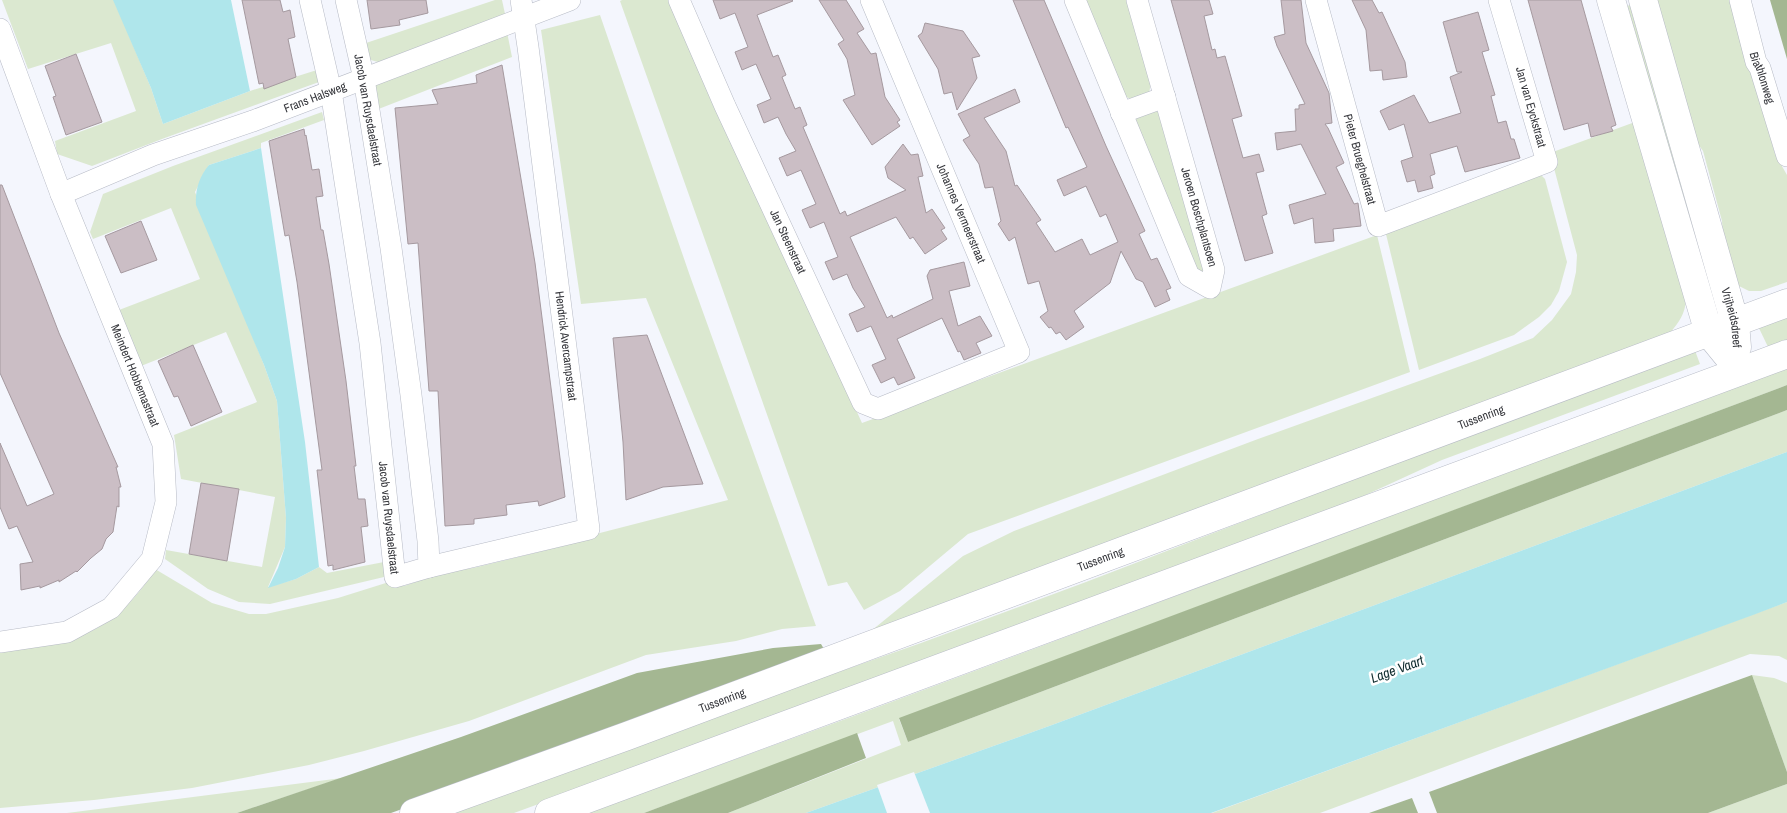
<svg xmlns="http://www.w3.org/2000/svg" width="1787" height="813" viewBox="0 0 1787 813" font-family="'Archivo Narrow',sans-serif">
<rect width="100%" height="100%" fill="#f4f6fd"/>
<g fill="#dbe8d0">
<polygon points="2,0 114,0 151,88 163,124 250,91 317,70 319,82 162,139 92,166 57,154 55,141 136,111 111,43 28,69"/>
<polygon points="495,0 502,0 505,14 378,62 367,59 366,43"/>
<polygon points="622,0 670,0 862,423 1377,235 1410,372 968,534 900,591 864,610 847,582 828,586 620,1"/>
<polygon points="1083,0 1128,0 1151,82 1149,94 1134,101 1121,94"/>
<polygon points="1652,0 1733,0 1775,154 1787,175 1787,282 1761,291 1749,291 1739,286 1731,278 1725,266 1722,221 1703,151 1684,124"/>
<polygon points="1631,5 1713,280 1703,283 1622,7"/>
<path d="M600 15 690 276 816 626 782 629 736 641 646 655 469 721 364 751 309 765 192 788 94 800 0 808V647C26 643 56 641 81 635 111 626 140 595 155 569L212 603 249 614H266L338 598 389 582 404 586 441 573 473 568 595 538 596 534 728 500 646 298 581 304 541 30Z"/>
<polygon points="507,32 512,57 376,110 373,86"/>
<polygon points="1152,110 1165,114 1210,268 1200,276 1132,128 1136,118"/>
<polygon points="322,112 324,120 261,143 261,148 209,165 195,192 264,365 277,401 286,518 285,547 268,587 296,579 319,567 327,573 384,562 384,577 270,604 239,602 208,589 165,559 166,550 262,567 275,497 181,479 174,435 257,402 226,332 141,366 119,310 200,279 171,208 93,239 90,232 103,194 173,166"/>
<path d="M1635 122 1686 300C1685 314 1679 322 1670 333L871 631 963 556 1014 531 1258 439 1480 359 1533 338 1552 320 1571 294 1576 272 1577 255 1550 153Z"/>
<polygon points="1538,172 1545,179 1567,262 1559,291 1551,305 1539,317 1514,335 1419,370 1385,230"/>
<polygon points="1787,312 1787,343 1769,349 1757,324"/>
<polygon points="1694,348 1700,364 1442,460 1296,527 514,813 454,813 750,703 921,643 1086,582"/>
<polygon points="1787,368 1787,385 899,719 908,742 1787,410 1787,452 1052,725 806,813 728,813 901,745 893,721 644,813 588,813 851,717"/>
<polygon points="1787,602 1787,660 1779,656 1750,654 1320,813 1212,813"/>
<polygon points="1752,675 1774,678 1787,683 1787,772"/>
<polygon points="342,778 237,813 67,813"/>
<polygon points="1787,784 1787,813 1708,813"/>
</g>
<g fill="#a4b792">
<polygon points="1770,0 1787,0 1787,59"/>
<polygon points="1787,385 1787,410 908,742 899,718"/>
<polygon points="821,644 824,649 634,725 391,813 237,813 461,737 637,673 773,648"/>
<polygon points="1752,675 1787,772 1787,784 1708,813 1437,813 1429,792"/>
<polygon points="857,733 866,758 728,813 644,813"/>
<polygon points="1412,798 1418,813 1369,813"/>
</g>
<g fill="#afe6eb">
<polygon points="113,0 231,0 250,91 163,124 151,88"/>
<path d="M261 148 305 442 319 567 296 579 268 588 278 568 285 547 286 518 277 401 264 365 196 205C195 190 199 177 209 165Z"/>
<polygon points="1787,452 1787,602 1753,615 1211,813 806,813 1052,725"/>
</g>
<polygon fill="#f4f6fd" points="914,772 930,813 887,813 877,785"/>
<g fill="#cbbec5" stroke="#a5999f">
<polygon points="242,0 280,0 283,12 290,10 295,37 288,39 296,77 264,89 263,83 259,84"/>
<polygon points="367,0 426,0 428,13 399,20 400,25 371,29"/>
<polygon points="713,0 792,0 793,1 757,15 773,57 778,55 786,75 782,77 795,109 800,107 807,125 803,127 840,214 845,211 847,216 906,190 888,178 885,167 903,144 911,155 918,154 923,176 918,177 926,213 932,209 945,228 941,230 947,239 925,254 913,237 910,239 896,217 850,237 887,318 892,315 893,318 933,299 927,276 930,270 964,262 970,286 949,291 958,326 980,316 992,336 976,343 981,353 964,360 960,351 958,352 942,318 897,339 915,378 898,385 894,377 881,383 872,365 886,359 871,326 857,332 849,314 865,307 853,288 847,274 833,280 825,262 838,257 824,222 810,228 802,210 816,204 801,170 787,176 779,158 796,151 786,134 778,117 764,123 757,105 771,99 756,64 742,70 735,52 748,47 735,13 720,19"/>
<polygon points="819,0 846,0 864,29 857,33 871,54 876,53 885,97 900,120 897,122 900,126 872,145 843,100 855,95 847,59 838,44 844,40"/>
<polygon points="1013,0 1044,0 1106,146 1145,231 1139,234 1151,260 1157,258 1171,288 1166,290 1170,300 1155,307 1143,282 1136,279 1121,251 1110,283 1074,311 1084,327 1066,340 1060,332 1056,334 1051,327 1049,328 1040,317 1048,311 1039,281 1028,284 1015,237 1009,241 998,224 1001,221 993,187 985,188 979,164 963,140 970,136 958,114 1015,89 1020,102 984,118 1006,151 1015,186 1017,185 1041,220 1036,223 1055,252 1082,239 1090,255 1118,242 1106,214 1100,217 1086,186 1064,196 1057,180 1087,167 1068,127 1066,128"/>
<polygon points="1171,0 1209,0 1213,14 1204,16 1212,50 1215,49 1217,58 1225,56 1242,116 1232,119 1243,158 1259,154 1264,171 1256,173 1267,214 1262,216 1273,253 1245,261"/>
<polygon points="1281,0 1301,0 1306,43 1329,93 1332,123 1325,124 1328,128 1344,163 1336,167 1354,204 1358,203 1361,226 1333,229 1334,241 1315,243 1313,218 1294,224 1289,205 1326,194 1301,144 1277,150 1275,133 1296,131 1295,109 1299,109 1299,105 1305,104 1277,46 1274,37 1285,34"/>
<polygon points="1352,0 1372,0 1379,13 1382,12 1405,62 1407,77 1383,80 1382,70 1370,71 1366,30"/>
<polygon points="1528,0 1581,0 1616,125 1611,127 1613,131 1591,137 1588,123 1564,130"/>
<polygon points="1478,12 1489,50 1482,52 1495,95 1491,96 1498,123 1506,121 1511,139 1514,139 1520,158 1465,172 1457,146 1430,154 1435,174 1430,176 1433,188 1418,192 1415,180 1407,182 1401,161 1413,157 1404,124 1389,130 1380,111 1414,95 1429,123 1461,113 1450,77 1462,72 1457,72 1443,22"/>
<polygon points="925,23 963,31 980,56 972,58 977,78 957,110 952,92 944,94 938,69 918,36 922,33"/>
<polygon points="76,54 102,122 66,135 53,97 56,96 45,66"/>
<polygon points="502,65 535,263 565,497 539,506 538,501 506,505 507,515 474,519 474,524 445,526 438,391 429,391 418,243 408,244 395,108 438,104 432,90 477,83 476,75"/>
<polygon points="304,129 305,136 306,135 312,170 319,169 323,196 316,197 321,230 323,230 329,264 346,381 356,466 354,466 358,499 365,499 368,526 361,527 365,562 333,570 333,565 328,566 317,470 322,470 297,282 289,235 285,236 269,141"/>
<polygon points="0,185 2,185 59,333 118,467 116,467 121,487 119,487 119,507 117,506 113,532 106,539 102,549 91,558 77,572 76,571 59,582 59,580 40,588 40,586 21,590 20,564 33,562 17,526 9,529 0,507 0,443 27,506 54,494 0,373"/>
<polygon points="141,221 157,260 121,273 105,236"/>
<polygon points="647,335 703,484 663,487 626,500 623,442 613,338"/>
<polygon points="193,345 222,412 191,426 178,396 174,397 158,361"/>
<polygon points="201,483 239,489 227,561 189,554"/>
</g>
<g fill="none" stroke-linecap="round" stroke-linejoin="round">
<defs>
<g id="minor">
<path id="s1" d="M310 0 331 91 370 343 395 577 429 567 428 541 411 395 391 248 364 79 346 0"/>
<path id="s2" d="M679 0 725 106 863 403 878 409 1019 352 871 0"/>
<polyline points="1075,0 1189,276 1210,288 1214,270 1137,0"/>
<path id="s3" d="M1316 0 1378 226 1547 162 1499 0"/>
<path id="s4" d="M1740 0 1756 62 1760 68 1787 156"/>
<path id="s5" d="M0 29 61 194 163 444 166 502 152 559 111 608 67 632 0 642"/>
<polyline points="1121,113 1165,97"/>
<path id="s6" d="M61 194 153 155 253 121 570 0"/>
<polyline points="429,567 589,529 528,47 521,0"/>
</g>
<g id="secondary">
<polyline points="1611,0 1709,333 1740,371"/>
<path id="s7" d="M1643 0 1735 323 1737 347"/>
</g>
<g id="trunk">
<path id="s8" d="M414 813 627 736 1787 303"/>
<polyline points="549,813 1787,354"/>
</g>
</defs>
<use href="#minor" stroke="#b7bbc6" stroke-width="22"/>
<use href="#secondary" stroke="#b7bbc6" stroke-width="29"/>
<use href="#trunk" stroke="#b7bbc6" stroke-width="29"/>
<use href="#minor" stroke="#fff" stroke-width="21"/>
<use href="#secondary" stroke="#fff" stroke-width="28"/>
<use href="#trunk" stroke="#fff" stroke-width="28"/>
</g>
<g text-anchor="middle" stroke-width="5" stroke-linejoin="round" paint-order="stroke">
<g font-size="12" fill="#36373c" stroke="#fff">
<text dy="4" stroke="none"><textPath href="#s4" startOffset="81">Biathlonweg</textPath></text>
<text dy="4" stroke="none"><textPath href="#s6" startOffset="272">Frans Halsweg</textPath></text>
<text transform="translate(1531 107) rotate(74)" y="4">Jan van Eyckstraat</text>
<text transform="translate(368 110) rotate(80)" y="4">Jacob van Ruysdaelstraat</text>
<text dy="4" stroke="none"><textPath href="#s3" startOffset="165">Pieter Brueghelstraat</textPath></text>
<text transform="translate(961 213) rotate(67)" y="4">Johannes Vermeerstraat</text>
<text transform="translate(1199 217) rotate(74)" y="4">Jeroen Boschplantsoen</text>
<text dy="4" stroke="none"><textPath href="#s2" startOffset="265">Jan Steenstraat</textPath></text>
<text dy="4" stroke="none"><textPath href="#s7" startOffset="330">Vrijheidsdreef</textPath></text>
<text transform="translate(566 346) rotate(83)" y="4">Hendrick Avercampstraat</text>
<text dy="4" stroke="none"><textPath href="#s5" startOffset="372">Meindert Hobbemastraat</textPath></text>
<text dy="4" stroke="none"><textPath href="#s8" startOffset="1138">Tussenring</textPath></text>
<text dy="4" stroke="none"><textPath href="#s1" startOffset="524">Jacob van Ruysdaelstraat</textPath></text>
<text dy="4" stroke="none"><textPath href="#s8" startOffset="732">Tussenring</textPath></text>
<text dy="4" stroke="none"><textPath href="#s8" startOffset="328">Tussenring</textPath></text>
</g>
<g font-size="14" font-style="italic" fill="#112e30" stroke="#fff">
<text transform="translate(1397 669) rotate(-20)" y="5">Lage Vaart</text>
</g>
</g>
</svg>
